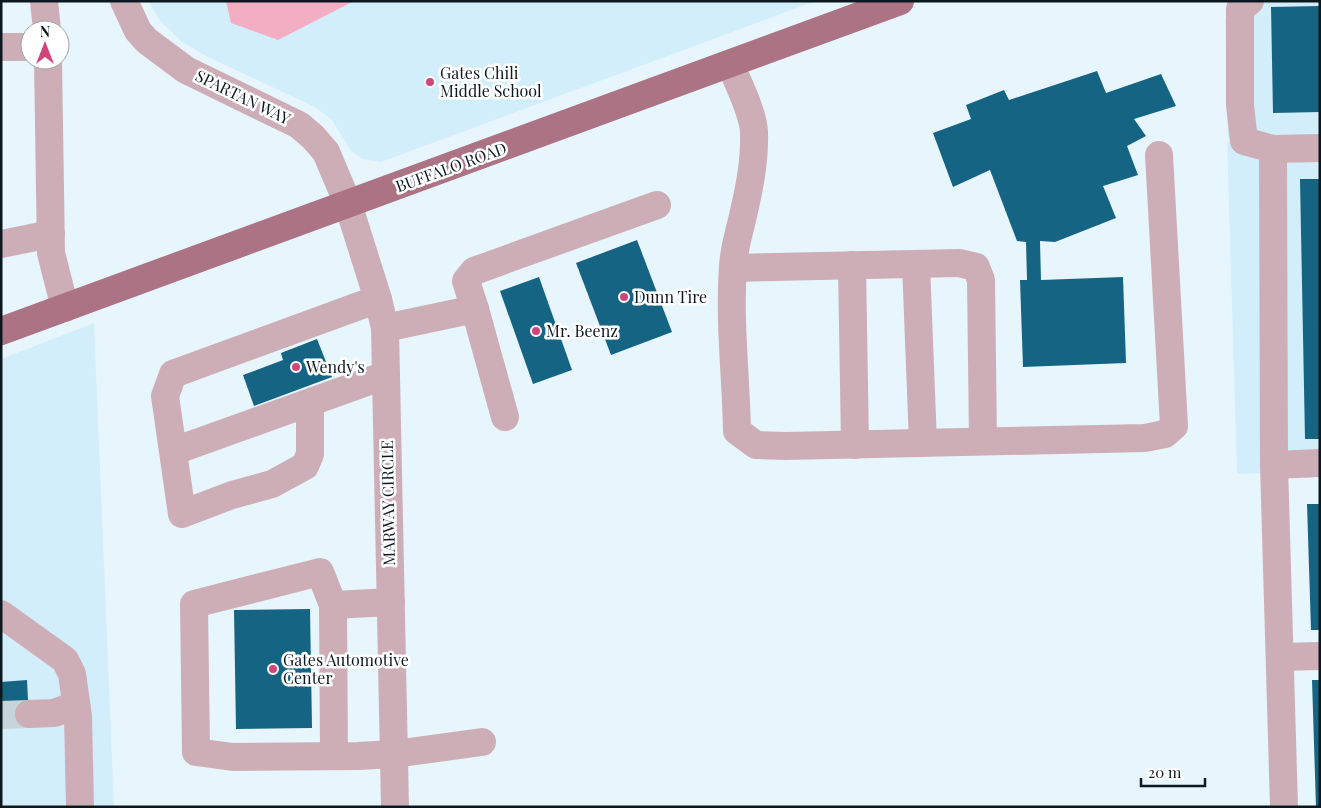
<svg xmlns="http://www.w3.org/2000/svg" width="1321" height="808" viewBox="0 0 1321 808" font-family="'Playfair Display',serif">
<rect width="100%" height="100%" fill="#e7f6fd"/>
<g fill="#d3eefb">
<polygon points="148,1 816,1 381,162 363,159 351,151 332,120 315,107 208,57 182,42 160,21"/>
<polygon points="1234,1 1320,1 1320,136 1228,138 1225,19"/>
<polygon points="1320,140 1320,471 1237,474 1227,142"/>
<polygon points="94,323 114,807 1,807 1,359"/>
</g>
<polygon fill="#f3aec3" points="226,1 354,1 278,40 231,23"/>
<g fill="#156483">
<polygon points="1320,6 1320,112 1273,113 1271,7"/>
<polygon points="1097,71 1106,93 1161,74 1176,106 1134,119 1146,136 1127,146 1138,175 1103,186 1116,218 1055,242 1040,241 1041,280 1123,277 1126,363 1023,367 1020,280 1027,280 1026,242 1017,241 990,170 953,187 933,133 971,119 966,105 1004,90 1009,100"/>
<polygon points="1300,179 1320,179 1320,439 1305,439"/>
<polygon points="637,240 672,332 611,355 576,263"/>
<polygon points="539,277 572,370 533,384 500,291"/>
<polygon points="317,339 332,377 254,406 243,375 283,360 281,353"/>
<polygon points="1307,504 1320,504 1320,630 1311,630"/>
<polygon points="310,609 312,728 236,729 234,610"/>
<polygon points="27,680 29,721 1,722 1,682"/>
<polygon points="1312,680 1320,680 1320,807 1316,807"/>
</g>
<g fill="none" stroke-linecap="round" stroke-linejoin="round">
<polyline stroke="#c6d5dc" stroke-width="28" stroke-dasharray="28 14" stroke-linecap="butt" points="1,715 29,714"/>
<g stroke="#ceaeb6" stroke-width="28">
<polyline points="44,1 47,30"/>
<polyline points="124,1 138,31 147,41 186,70 299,125 313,137 326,152 348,204 378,299 385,328 395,807"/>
<polyline points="1250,1 1240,9 1240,105 1244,141 1273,149 1320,148"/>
<polyline points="1,47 30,47"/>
<polyline points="48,60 51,253 65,308"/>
<path d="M730 64C738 83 753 112 754 132 755 158 750 186 744 211 740 231 734 246 733 267 729 321 736 376 737 431L756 445 786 446 1145 438 1165 434 1174 426 1159 155"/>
<polyline points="1273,149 1274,465 1320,463"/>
<polyline points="1,244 51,234"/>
<polyline points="916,264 923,443"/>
<polyline points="852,265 855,445"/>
<polyline points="733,268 959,263 976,267 981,280 983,441"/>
<polyline points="475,309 505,417"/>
<polyline points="385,328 475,309 466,281 474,271 657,205"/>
<polyline points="310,403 310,454 305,466 272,484 232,495 182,514 165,396 173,374 378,299"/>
<polyline points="174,451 386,375"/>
<polyline points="1274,465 1284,807"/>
<polyline points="391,602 333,605 320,572 194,604 196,752 233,757 358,756 394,754 482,742"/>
<polyline points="333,605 334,756"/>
<polyline points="1,614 65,660 72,674 78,716 80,807"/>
<polyline points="1280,657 1320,656"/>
<polyline points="29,714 54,713 76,705"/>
</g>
<polyline stroke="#ab7384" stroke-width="28" points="1,331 900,1"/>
</g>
<g fill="#cf457c" stroke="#fff" stroke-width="2">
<circle cx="430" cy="82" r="5"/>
<circle cx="624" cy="297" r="5"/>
<circle cx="536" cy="331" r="5"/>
<circle cx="296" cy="367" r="5"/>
<circle cx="273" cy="669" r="5"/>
</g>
<g text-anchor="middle" stroke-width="5" stroke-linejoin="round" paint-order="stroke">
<g font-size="16" fill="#0b181f" stroke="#fff" text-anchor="start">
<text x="440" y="79">Gates Chili<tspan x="440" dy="18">Middle School</tspan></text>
<text x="634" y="303">Dunn Tire</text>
<text x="546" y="337">Mr. Beenz</text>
<text x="306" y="373">Wendy's</text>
<text x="283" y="666">Gates Automotive<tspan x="283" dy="18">Center</tspan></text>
</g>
<g font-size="16" fill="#0b181f" stroke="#fff">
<text transform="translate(243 97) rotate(26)" y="6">SPARTAN WAY</text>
<text transform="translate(451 167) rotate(-20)" y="6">BUFFALO ROAD</text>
<text transform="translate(388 503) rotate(-91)" y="6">MARWAY CIRCLE</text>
</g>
</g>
<rect width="1321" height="808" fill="none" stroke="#0b181f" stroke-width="5"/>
<g transform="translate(45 45)"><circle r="24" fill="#ffffff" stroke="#9da3a5"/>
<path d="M0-4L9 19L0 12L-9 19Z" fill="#cf457c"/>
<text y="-8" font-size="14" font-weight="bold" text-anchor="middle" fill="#0b181f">N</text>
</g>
<path d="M1141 778v8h64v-8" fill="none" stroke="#0b181f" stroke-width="2.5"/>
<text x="1148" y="778" font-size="15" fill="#0b181f" stroke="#ffffff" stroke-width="4" paint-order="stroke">20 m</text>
</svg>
